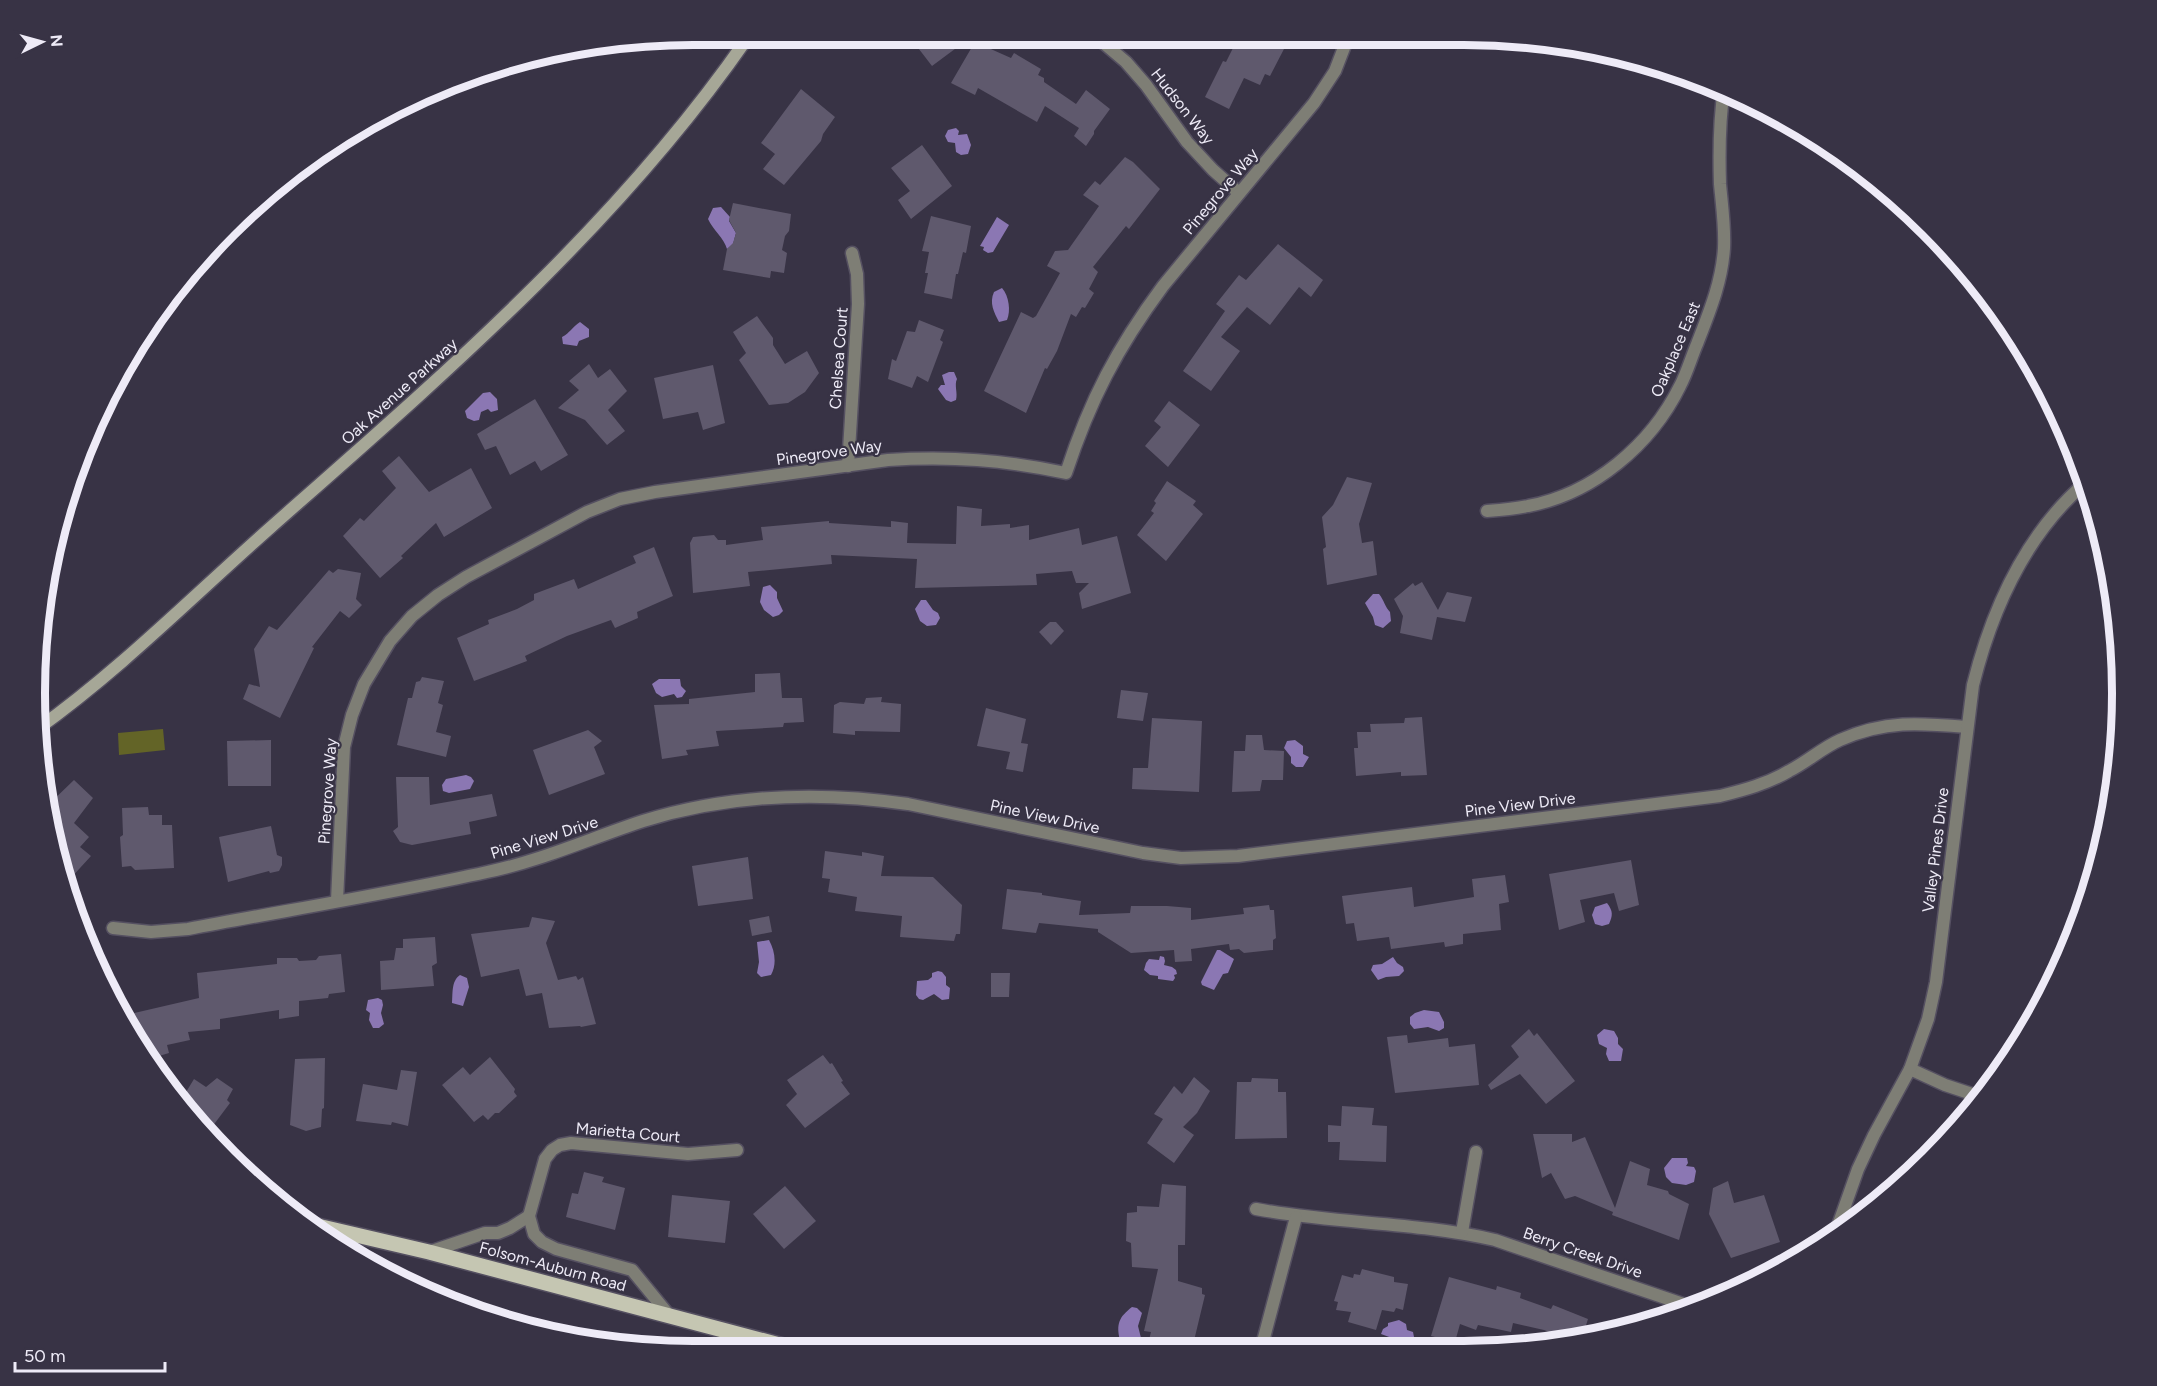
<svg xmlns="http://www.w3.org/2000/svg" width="2157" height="1386" viewBox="0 0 2157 1386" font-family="Figtree,sans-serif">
<rect width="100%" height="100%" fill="#383345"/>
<polygon fill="#636427" points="163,729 165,750 119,755 118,733"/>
<g fill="#8b77b3">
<polygon points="956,128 959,131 958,135 967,134 971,145 968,154 961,155 956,152 955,143 948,142 945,136 948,130"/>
<path d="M721 207 730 217 729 221 736 233 733 244 727 249C724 238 713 230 708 219L713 208Z"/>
<polygon points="997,217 1009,225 993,252 988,253 983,250 984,247 980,246"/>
<path d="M1002 288C1009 296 1011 311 1007 320L999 322C994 312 989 303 994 292Z"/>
<path d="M580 322 589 329V337L579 341 577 346 563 344 562 337C570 333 572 327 580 322Z"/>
<path d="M949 372H954L957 379C954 385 958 393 956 400L951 402 946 400 938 389 941 385H945L942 375Z"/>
<polygon points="490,392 497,399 498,410 491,412 488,409 481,412 479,420 474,421 467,418 465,411 483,393"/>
<polygon points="770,585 777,592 777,598 783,611 779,615 773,617 764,610 760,602 763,587"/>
<path d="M1373 594H1379C1384 600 1385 607 1390 612L1391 621 1383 628 1375 625 1373 617 1365 603Z"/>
<polygon points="921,600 926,600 933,610 938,613 940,618 936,625 927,626 920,621 915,609"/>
<polygon points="659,679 680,679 681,686 686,691 682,697 677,698 674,694 662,697 656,693 652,684"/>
<polygon points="1295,740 1303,746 1303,754 1309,757 1303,767 1296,767 1291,763 1291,757 1284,748 1287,741"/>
<polygon points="466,775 471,777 474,781 470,789 449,793 443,791 442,785 446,779"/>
<path d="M1607 903C1613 911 1613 915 1609 924L1602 926 1595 924 1592 915 1595 907Z"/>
<path d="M769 940C775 951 777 964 771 975L761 977 757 973 759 962 757 942Z"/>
<polygon points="1217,950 1220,950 1234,959 1228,973 1223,974 1214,990 1202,985 1201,982"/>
<polygon points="1160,956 1164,957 1165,961 1164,965 1172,967 1176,970 1177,974 1174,975 1175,978 1173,981 1158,979 1158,976 1150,975 1144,970 1146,963 1149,959 1159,960"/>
<polygon points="1393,957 1397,963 1403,967 1404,971 1399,976 1386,977 1378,980 1371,970 1373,965 1382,964"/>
<polygon points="938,971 942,972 946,977 946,985 950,988 949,999 942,1000 934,994 923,1000 919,999 916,995 917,981 928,980 932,977 932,973"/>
<path d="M460 975 467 978 469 987 463 1006 452 1003C453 994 451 981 460 975Z"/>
<polygon points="378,998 382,1000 383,1005 381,1013 384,1024 379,1028 373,1028 369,1020 370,1013 366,1010 368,1000"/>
<polygon points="1424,1010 1439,1012 1444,1022 1444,1028 1439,1031 1428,1027 1414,1029 1410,1024 1410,1017 1415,1013"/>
<polygon points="1604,1029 1614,1031 1618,1038 1618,1044 1623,1049 1621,1061 1609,1061 1606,1054 1607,1048 1599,1044 1597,1035"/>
<polygon points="1672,1158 1687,1158 1688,1163 1686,1166 1694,1167 1696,1171 1694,1182 1686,1185 1672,1183 1666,1177 1664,1168"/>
<path d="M1132 1307 1137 1308 1142 1313 1138 1326 1141 1338 1127 1344 1120 1340C1116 1324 1119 1317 1132 1307Z"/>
<polygon points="1399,1320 1406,1324 1407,1330 1413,1332 1414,1337 1411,1345 1381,1334 1383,1329 1388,1326 1388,1323"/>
</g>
<g fill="#5f596d">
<polygon points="912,40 967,40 932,66"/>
<polygon points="976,40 980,40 984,46 1011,58 1014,53 1041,69 1038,75 1044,78 1044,82 1076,104 1086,90 1110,109 1094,131 1094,134 1086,146 1074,136 1079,128 1045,106 1037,122 978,88 975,95 951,83"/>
<polygon points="1237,40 1282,40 1280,47 1284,49 1270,76 1265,74 1260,85 1244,78 1229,109 1205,97 1223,61 1226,62"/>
<polygon points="801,89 835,117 823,134 821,141 784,185 763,169 775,154 761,143"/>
<polygon points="922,145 952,186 911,219 898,200 910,191 891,168"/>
<polygon points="1125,157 1133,162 1160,189 1129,229 1126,226 1093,267 1098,272 1089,289 1094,293 1085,308 1082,307 1076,317 1071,314 1057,351 1047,369 1045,368 1026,413 984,391 1021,312 1033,318 1036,316 1060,273 1047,266 1055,251 1068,250 1099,206 1083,195 1095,181 1100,185"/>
<polygon points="733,203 791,214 789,231 785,236 782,250 787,253 784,273 771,271 770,278 723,270 727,249 733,243 736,233 729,220"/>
<polygon points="931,216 971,226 966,253 963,252 958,274 956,274 952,299 924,293 928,273 925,273 929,252 922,251"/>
<polygon points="1278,244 1323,280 1311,297 1299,287 1270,325 1247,307 1221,337 1240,351 1211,391 1183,371 1225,311 1216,304 1239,275 1246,280"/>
<polygon points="757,316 773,338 773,345 785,364 807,351 819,373 805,392 788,403 769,405 739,360 746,353 733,332"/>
<polygon points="919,320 944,330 940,340 943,342 928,382 917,376 912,388 888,379 892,359 896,361 907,331 915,332"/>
<polygon points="589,364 598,378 610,369 627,391 608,410 625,431 607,445 585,420 558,408 579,390 569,381"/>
<polygon points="713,365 725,423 703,430 698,412 663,419 654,378"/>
<polygon points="535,399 568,455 541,471 535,461 510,475 496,446 485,450 477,434"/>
<polygon points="1169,401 1200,425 1168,467 1145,446 1161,427 1154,421"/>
<polygon points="399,456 429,492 471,468 492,508 444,537 436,523 401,556 403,558 380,578 343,536 360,518 364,521 396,488 382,471"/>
<polygon points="1347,477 1372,483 1359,524 1362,543 1373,541 1377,575 1327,585 1323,549 1326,547 1322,517 1333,505"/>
<polygon points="1167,481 1196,501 1193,505 1203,514 1166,561 1137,535 1154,513 1151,511 1156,503 1154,501"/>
<polygon points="957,506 982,509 981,526 1010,524 1010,528 1029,525 1029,540 1079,528 1082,545 1117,536 1131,593 1082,609 1079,593 1089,583 1076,583 1072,571 1036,574 1037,585 915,588 917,559 831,555 832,564 748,572 750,586 693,593 690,543 693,537 714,535 718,540 726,540 726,545 763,540 761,527 829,521 829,523 891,527 891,521 908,523 907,543 956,544"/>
<polygon points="654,547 673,596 637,612 638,618 615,628 611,620 567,636 525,656 527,661 474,681 457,638 489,624 488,620 517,609 534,600 534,594 574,579 578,589 636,563 633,556"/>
<polygon points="338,569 361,573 356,599 362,605 349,618 340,611 312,647 314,648 280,718 243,699 249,684 260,687 254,649 269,626 277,630 329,570 333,573"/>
<polygon points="1422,582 1438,610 1447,592 1472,597 1465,622 1437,617 1432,640 1400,633 1403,616 1394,599 1413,583 1415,586"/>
<polygon points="1050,622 1056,622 1064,631 1051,645 1039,632"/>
<polygon points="780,673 782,698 802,698 804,722 784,723 783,727 716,731 719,746 686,750 688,755 662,759 654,705 689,704 689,699 755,692 755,674"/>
<polygon points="422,677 444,681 438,703 443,705 436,732 451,736 446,757 397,745 408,698 412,698 416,682 420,681"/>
<polygon points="1121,690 1148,693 1143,721 1117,718"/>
<polygon points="882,697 881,702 901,704 900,732 855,731 855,735 833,733 834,705 840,702 864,704 866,698"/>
<polygon points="986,708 1026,719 1021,743 1028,744 1023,772 1006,769 1010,752 977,746"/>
<polygon points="1422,717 1427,775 1401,776 1401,772 1356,776 1354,748 1358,748 1357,732 1371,732 1370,724 1404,723 1405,718"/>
<polygon points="1152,718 1202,721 1199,792 1132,789 1133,768 1148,768"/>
<polygon points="588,730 602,741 594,747 605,774 549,795 533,750"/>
<polygon points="1246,735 1262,735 1264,750 1284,751 1283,780 1262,780 1260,791 1232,792 1234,751 1245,751"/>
<polygon points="271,740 271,786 228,786 227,741"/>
<polygon points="396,777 429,777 430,805 492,794 497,816 469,822 471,834 412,845 400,842 393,831 398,827"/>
<polygon points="74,780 93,798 74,823 89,837 80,847 91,856 69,880 61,874 57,863 47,806"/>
<polygon points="148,807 149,815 162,815 162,825 172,825 174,868 135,870 131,866 122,867 120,837 123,835 122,808"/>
<polygon points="271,826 277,855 282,857 282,865 279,871 270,873 269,871 228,882 219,837"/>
<polygon points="825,851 862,856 862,852 884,856 881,876 933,877 962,905 960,934 956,934 954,941 900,937 902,916 855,911 857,897 828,892 830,879 822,878"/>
<polygon points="748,857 753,899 698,906 692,866"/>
<polygon points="1631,860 1639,905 1619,911 1614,893 1580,900 1585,922 1559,930 1549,874"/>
<polygon points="1505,875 1509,902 1499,904 1501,930 1463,934 1463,944 1445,947 1444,942 1391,949 1389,937 1357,941 1354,923 1346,924 1342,896 1412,887 1414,907 1474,897 1472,879"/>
<polygon points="1007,889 1042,893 1042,895 1081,901 1079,915 1130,913 1131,906 1167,906 1191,908 1191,920 1244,914 1243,908 1269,905 1270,910 1274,910 1276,938 1273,940 1273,950 1244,953 1239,949 1230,950 1229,944 1191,949 1192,961 1175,962 1174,950 1131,953 1098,932 1098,929 1039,923 1036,933 1002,929"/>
<polygon points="769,916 772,932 752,936 749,920"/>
<polygon points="532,917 555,921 546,943 558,980 576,976 578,980 583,977 596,1024 581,1027 580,1026 549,1028 542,993 526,996 519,969 481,977 471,934 529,927"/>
<polygon points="435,937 437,963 432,966 434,986 381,990 380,961 394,960 396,948 403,948 403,939"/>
<polygon points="341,954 345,992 329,994 328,998 299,1001 299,1016 279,1019 279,1010 220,1019 220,1029 188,1032 190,1040 167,1045 169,1053 149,1059 127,1028 134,1025 130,1014 199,998 197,973 277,964 277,958 297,958 299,961 316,960 319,956"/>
<polygon points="991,973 1010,973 1009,997 991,997"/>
<polygon points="1529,1029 1534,1036 1537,1033 1575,1081 1546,1104 1520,1074 1491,1090 1488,1085 1519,1057 1511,1046"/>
<polygon points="1407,1035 1408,1043 1448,1038 1449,1047 1475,1044 1479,1085 1395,1093 1387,1037"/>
<polygon points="823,1055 830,1064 832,1063 843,1081 841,1082 850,1094 805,1128 786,1105 797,1094 787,1080"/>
<polygon points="490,1057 515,1089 514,1092 517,1096 499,1113 495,1113 488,1120 483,1115 474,1122 442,1085 463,1067 470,1075"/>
<polygon points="325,1058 324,1108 322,1109 321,1127 306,1131 290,1125 295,1059"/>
<polygon points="401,1070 417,1072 408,1126 392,1122 391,1125 356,1121 363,1084 397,1090"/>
<polygon points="1194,1077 1210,1091 1197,1113 1183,1127 1194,1135 1174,1163 1147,1143 1163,1119 1154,1114 1174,1086 1182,1094"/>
<polygon points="217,1078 233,1089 227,1100 230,1103 206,1135 180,1102 194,1079 206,1087"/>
<polygon points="1252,1078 1278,1079 1278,1092 1286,1092 1287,1138 1235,1139 1237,1082 1251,1082"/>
<polygon points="1342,1106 1374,1108 1372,1125 1387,1126 1386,1162 1339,1160 1340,1142 1328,1142 1328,1125 1341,1126"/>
<polygon points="1533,1134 1572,1134 1572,1142 1585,1137 1615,1208 1630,1161 1650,1169 1647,1185 1668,1191 1669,1194 1689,1204 1679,1240 1612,1215 1613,1212 1575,1196 1565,1199 1551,1173 1542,1178"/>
<polygon points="584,1172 604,1177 602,1182 625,1188 615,1230 566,1217 572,1193 578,1194"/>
<polygon points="1728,1181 1734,1203 1764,1195 1780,1242 1731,1258 1709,1214 1713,1188"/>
<polygon points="1162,1184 1186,1186 1185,1245 1178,1245 1178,1281 1202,1288 1202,1294 1205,1295 1192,1349 1147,1348 1151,1332 1144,1331 1158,1269 1132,1267 1131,1243 1126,1241 1127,1213 1137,1212 1137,1206 1159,1207"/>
<polygon points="785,1186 816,1221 784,1249 753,1214"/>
<polygon points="672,1195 730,1201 725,1243 668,1237"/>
<polygon points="1362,1269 1394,1277 1394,1282 1408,1284 1403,1310 1396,1308 1394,1312 1382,1310 1376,1330 1348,1322 1351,1312 1336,1310 1338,1302 1334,1301 1342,1275 1353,1278 1354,1274 1360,1275"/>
<polygon points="1449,1277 1496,1290 1497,1286 1521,1293 1520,1298 1551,1309 1553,1305 1588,1319 1582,1338 1571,1340 1544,1330 1513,1323 1511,1332 1478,1325 1476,1330 1460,1324 1455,1342 1431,1336"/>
</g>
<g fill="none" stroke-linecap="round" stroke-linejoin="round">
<defs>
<g id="street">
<polyline points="1100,40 1126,62 1146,85 1187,142 1213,170 1239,193"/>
<polyline points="848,466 858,304 857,274 852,253"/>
<path d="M1487 511C1501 510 1515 509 1528 506 1593 494 1651 445 1680 386 1687 373 1691 358 1697 344 1709 313 1722 282 1724 248 1725 226 1722 206 1720 184 1719 152 1719 121 1724 89"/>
<path d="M337 901 344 747 352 715 364 684 390 641 412 616 438 595 466 577 587 512 620 499 655 492 888 460C951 456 1004 460 1066 473 1090 400 1117 348 1163 286L1314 103 1335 71 1347 40"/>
<path d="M113 928 151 932 188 929C288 910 388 894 487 872 541 861 591 838 643 821 730 794 818 791 908 804L1143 853 1181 858 1238 856 1720 796C1744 790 1767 784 1789 771 1807 762 1822 748 1840 740 1885 720 1920 723 1967 727"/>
<polyline points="1910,1069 1945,1085 1981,1097"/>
<path d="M1256 1209C1335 1224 1417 1222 1495 1240L1692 1307"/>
<polyline points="1462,1232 1476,1152"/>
<path d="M1835 1234 1858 1169 1874 1135 1910 1069 1928 1019 1936 982 1973 685C1992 609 2025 535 2085 483"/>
<polyline points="429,1252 485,1233 498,1233 510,1228 529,1216"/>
<polyline points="668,1314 632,1270 556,1249 542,1242 534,1234 529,1216 545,1159 552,1150 560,1145 571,1143 688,1154 737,1150"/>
<polyline points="1261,1349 1296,1217"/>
</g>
<path id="secondary" d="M36 730C120 670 193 596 270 528 440 378 616 227 746 40"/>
<polyline id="primary" points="309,1224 429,1252 787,1347"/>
</defs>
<use href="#street" stroke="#555061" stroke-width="15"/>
<use href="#secondary" stroke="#555061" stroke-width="15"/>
<use href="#primary" stroke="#555061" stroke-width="18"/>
<use href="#street" stroke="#7e7e75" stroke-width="12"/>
<use href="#secondary" stroke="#a6a797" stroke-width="12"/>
<use href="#primary" stroke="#c5c6b2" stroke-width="15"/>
</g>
<g text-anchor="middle" stroke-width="4.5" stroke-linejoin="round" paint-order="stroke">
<g font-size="16" fill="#eeebf7" stroke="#383345">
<text transform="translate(1183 106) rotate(52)" y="6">Hudson Way</text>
<text transform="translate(1220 191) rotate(-50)" y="6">Pinegrove Way</text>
<text transform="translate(1675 349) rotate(-67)" y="6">Oakplace East</text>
<text transform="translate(838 358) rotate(-86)" y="6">Chelsea Court</text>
<text transform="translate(399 391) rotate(-42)" y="6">Oak Avenue Parkway</text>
<text transform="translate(829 452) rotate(-8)" y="6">Pinegrove Way</text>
<text transform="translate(327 791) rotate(-86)" y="6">Pinegrove Way</text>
<text transform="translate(1520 804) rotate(-7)" y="6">Pine View Drive</text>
<text transform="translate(1045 816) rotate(12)" y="6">Pine View Drive</text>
<text transform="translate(544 837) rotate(-17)" y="6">Pine View Drive</text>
<text transform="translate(1935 850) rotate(-83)" y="6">Valley Pines Drive</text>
<text transform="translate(628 1132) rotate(5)" y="6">Marietta Court</text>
<text transform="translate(1583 1252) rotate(19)" y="6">Berry Creek Drive</text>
<text transform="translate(553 1266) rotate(15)" y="6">Folsom-Auburn Road</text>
</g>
</g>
<path d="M0 0H2157V1386H0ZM693 45H1464A648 648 0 0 1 2112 693V693A648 648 0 0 1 1464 1341H693A648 648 0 0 1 45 693V693A648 648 0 0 1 693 45Z" fill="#383345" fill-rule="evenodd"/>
<path fill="none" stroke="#eeebf7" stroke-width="8" d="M693 45H1464A648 648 0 0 1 2112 693V693A648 648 0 0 1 1464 1341H693A648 648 0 0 1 45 693V693A648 648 0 0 1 693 45Z"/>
<g transform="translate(42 42) rotate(85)" stroke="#383345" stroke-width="4.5" paint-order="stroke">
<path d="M0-4.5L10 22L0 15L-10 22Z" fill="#eeebf7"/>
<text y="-9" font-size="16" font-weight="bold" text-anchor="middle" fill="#eeebf7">N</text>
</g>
<path d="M15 1362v9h150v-9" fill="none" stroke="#eeebf7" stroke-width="3"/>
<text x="24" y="1362" font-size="18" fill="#eeebf7" stroke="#383345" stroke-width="4.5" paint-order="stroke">50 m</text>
</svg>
